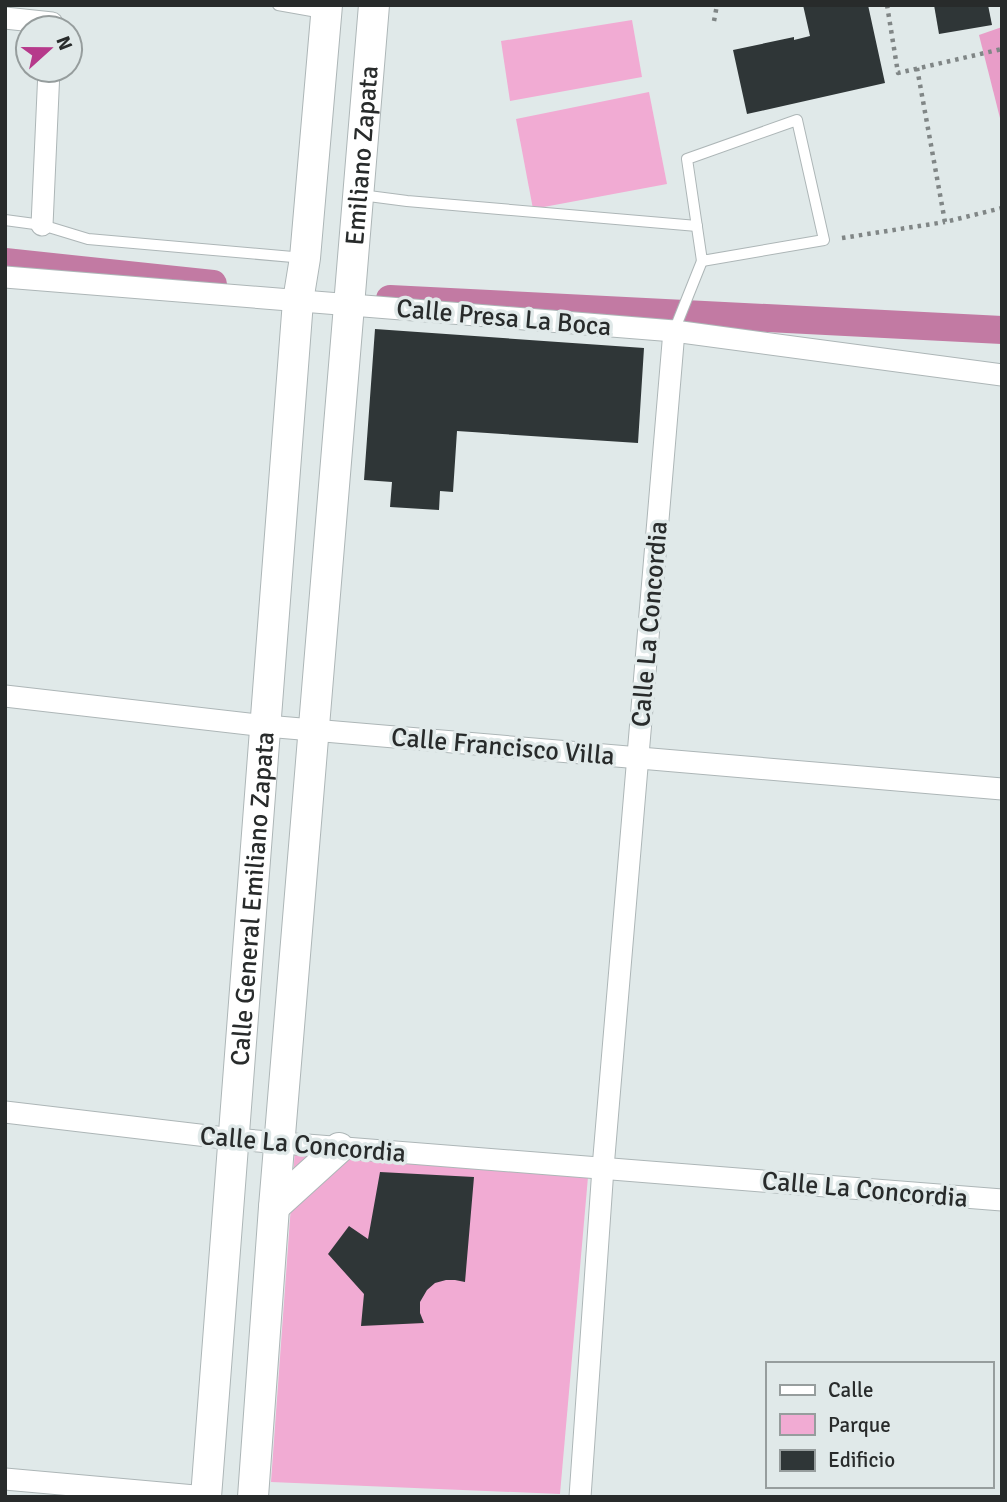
<svg xmlns="http://www.w3.org/2000/svg" width="1007" height="1502" viewBox="0 0 1007 1502" font-family="Signika,sans-serif">
<rect width="100%" height="100%" fill="#e0e9e9"/>
<g fill="#f1abd3">
<polygon points="632,20 642,77 510,101 501,41"/>
<polygon points="649,92 667,184 533,209 516,119"/>
<polygon points="295,1150 588,1177 560,1494 271,1482"/>
</g>
<polygon fill="#e89dc8" points="1002,27 1002,126 979,35"/>
<g fill="none" stroke-linecap="round" stroke-linejoin="round">
<g stroke="#c27aa3" stroke-width="28">
<polyline points="5,262 213,284"/>
<polyline points="390,299 1002,330"/>
</g>
</g>
<g fill="#2f3637">
<polygon points="803,5 868,5 885,83 747,114 733,50 794,37 794,40 810,36"/>
<polygon points="934,5 988,5 992,25 939,34"/>
<polygon points="375,329 644,348 638,443 457,431 453,492 440,491 439,510 390,507 392,482 364,480"/>
<polygon points="380,1172 474,1177 465,1282 455,1280 446,1280 435,1283 427,1290 420,1302 420,1313 424,1323 361,1326 364,1294 328,1254 349,1226 368,1239"/>
</g>
<g fill="none" stroke-linecap="round" stroke-linejoin="round">
<defs>
<g id="lane">
<polyline points="278,5 323,13"/>
<polygon points="797,120 824,240 702,261 687,159"/>
<polyline points="361,195 407,201 697,226"/>
<polyline points="5,220 42,225 88,239 304,258"/>
<polyline points="674,331 702,261"/>
</g>
<g id="street">
<polyline points="5,18 52,23 52,28"/>
<polyline points="42,225 49,70"/>
<polyline points="5,277 674,331 1002,375"/>
<polyline points="5,696 266,726 1002,789"/>
<polyline points="5,1112 233,1139 1002,1200"/>
<polyline points="5,1479 206,1497"/>
<polyline points="580,1497 603,1168 674,331"/>
</g>
<g id="secondary">
<polyline points="274,1207 339,1148"/>
<path id="s1" d="M206 1497 298 301 305 258 327 5"/>
<path id="s2" d="M253 1497 274 1207 374 5"/>
</g>
</defs>
<use href="#lane" stroke="#adb6b7" stroke-width="12"/>
<use href="#street" stroke="#adb6b7" stroke-width="23"/>
<use href="#secondary" stroke="#adb6b7" stroke-width="32"/>
<g stroke="#808686" stroke-width="4.5" stroke-dasharray="3.5 5" stroke-linecap="butt">
<polyline points="887,5 898,73 1002,49"/>
<polyline points="714,21 717,5"/>
<polyline points="917,68 945,222 1002,208"/>
<polyline points="842,238 945,222"/>
</g>
<use href="#lane" stroke="#fff" stroke-width="10"/>
<use href="#street" stroke="#fff" stroke-width="21"/>
<use href="#secondary" stroke="#fff" stroke-width="30"/>
</g>
<g text-anchor="middle" stroke-width="7" stroke-linejoin="round" paint-order="stroke">
<g font-size="26" fill="#282b2b" stroke="#e0e9e9">
<text dy="9" stroke="none"><textPath href="#s2" startOffset="1346">Emiliano Zapata</textPath></text>
<text transform="translate(504 317) rotate(5)" y="9">Calle Presa La Boca</text>
<text transform="translate(649 624) rotate(-85)" y="9">Calle La Concordia</text>
<text transform="translate(503 746) rotate(5)" y="9">Calle Francisco Villa</text>
<text dy="9" stroke="none"><textPath href="#s1" startOffset="600">Calle General Emiliano Zapata</textPath></text>
<text transform="translate(303 1144) rotate(5)" y="9">Calle La Concordia</text>
<text transform="translate(865 1189) rotate(5)" y="9">Calle La Concordia</text>
</g>
</g>
<rect width="1007" height="1502" fill="none" stroke="#282b2b" stroke-width="14"/>
<rect x="766" y="1362" width="228" height="126" fill="#e0e9e9" stroke="#969d9d" stroke-width="2"/>
<rect x="780" y="1385" width="35" height="10" fill="#ffffff" stroke="#969d9d" stroke-width="2"/>
<text x="828" y="1397" font-size="21" fill="#282b2b">Calle</text>
<rect x="780" y="1414" width="35" height="21" fill="#f1abd3" stroke="#969d9d" stroke-width="2"/>
<text x="828" y="1432" font-size="21" fill="#282b2b">Parque</text>
<rect x="780" y="1450" width="35" height="21" fill="#2f3637" stroke="#969d9d" stroke-width="2"/>
<text x="828" y="1467" font-size="21" fill="#282b2b">Edificio</text>
<g transform="translate(49 49) rotate(69)"><circle r="33" fill="#e0e9e9" stroke="#969d9d" stroke-width="2"/>
<path d="M0-5L12 26L0 18L-12 26Z" fill="#b63a8b"/>
<text y="-10" font-size="19" font-weight="bold" text-anchor="middle" fill="#282b2b">N</text>
</g>
</svg>
